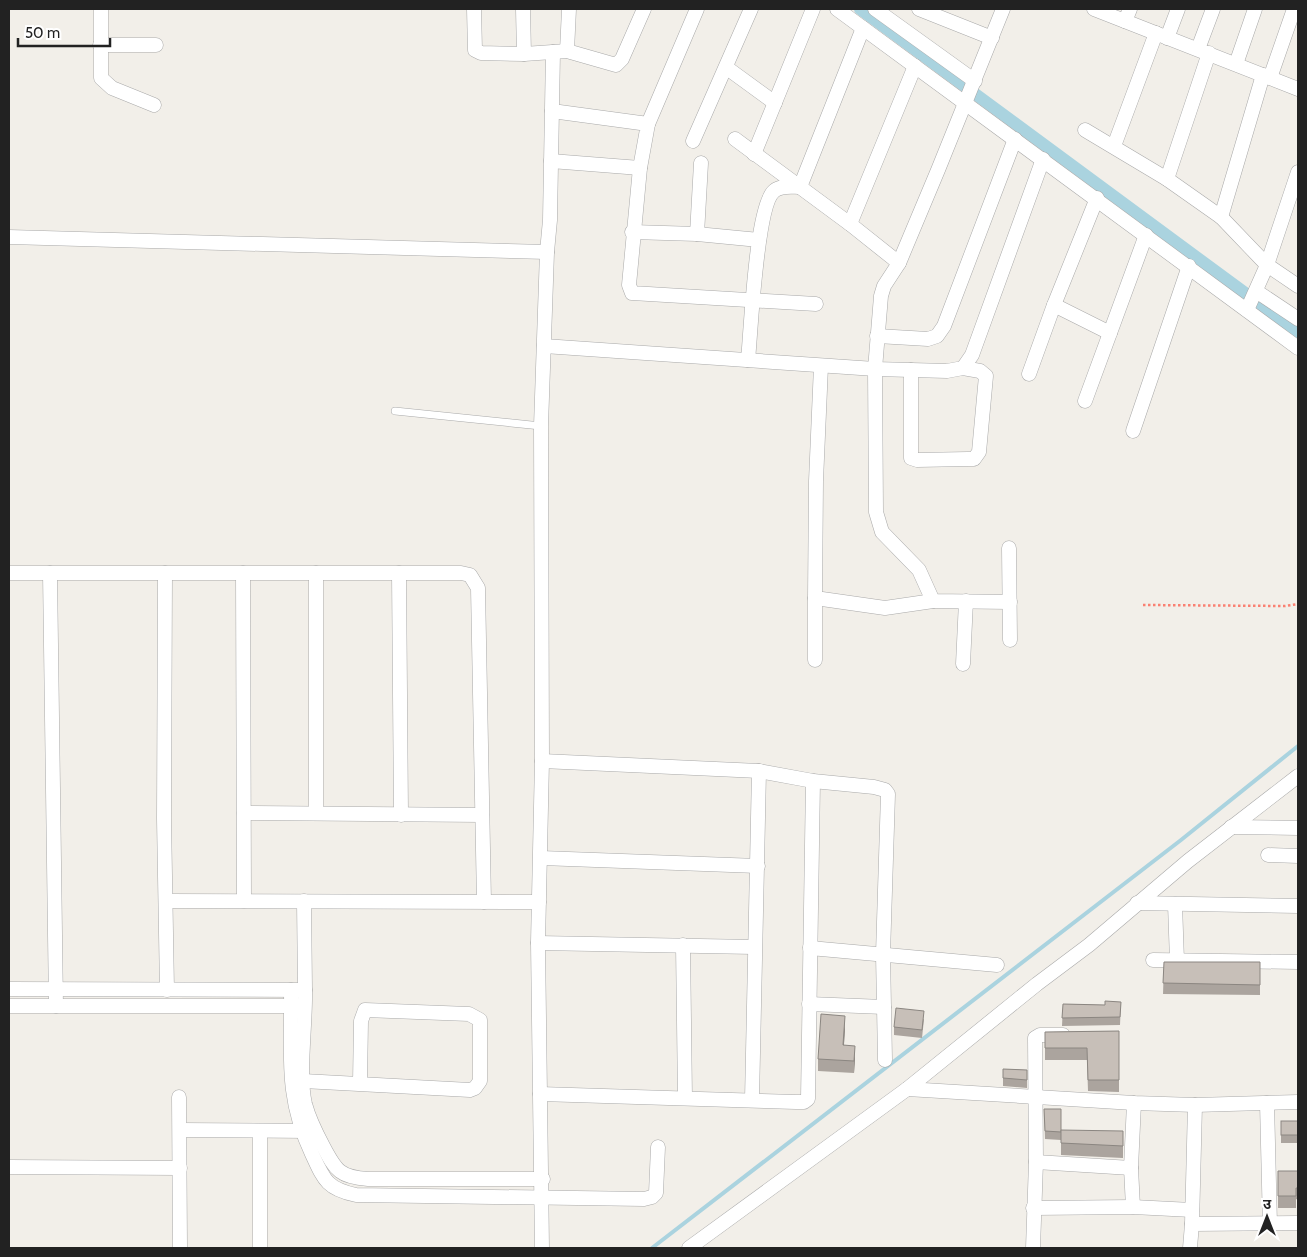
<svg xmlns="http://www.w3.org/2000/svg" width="1307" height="1257" viewBox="0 0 1307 1257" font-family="Cabin,'Noto Sans Devanagari',sans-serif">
<rect width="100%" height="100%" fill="#f2efe9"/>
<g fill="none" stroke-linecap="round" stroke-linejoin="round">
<polyline stroke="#aad3df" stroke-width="4" points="652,1248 1181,840 1298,746"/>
<polyline stroke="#aad3df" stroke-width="12" points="860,9 1298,332"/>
<defs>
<polyline id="service" points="395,411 541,426"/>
<g id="minor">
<polyline points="101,9 101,78 112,88 154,105"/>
<polyline points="474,9 475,50 481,53 524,54 567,51 616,65 622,59 644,9"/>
<polyline points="523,9 524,54"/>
<polyline points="837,9 1298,348"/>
<polyline points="875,9 975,81"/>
<polyline points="919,9 992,38"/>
<polyline points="1003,9 938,170 899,263 884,286 881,296 875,369 876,512 882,532 919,570 933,601 1010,602"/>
<polyline points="1094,9 1298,89"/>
<polyline points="1125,21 1130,9"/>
<polyline points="1167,38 1178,9"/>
<polyline points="100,45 156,45"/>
<polyline points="1198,49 1213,9"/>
<polyline points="567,51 569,9"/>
<polyline points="1236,64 1255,9"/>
<polyline points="727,68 775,103"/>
<polyline points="1270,78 1294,9"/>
<polyline points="552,111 648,124 640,168 629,285 632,293 816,304"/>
<polyline points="648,124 697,9"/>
<polyline points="1085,130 1167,179 1221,217 1263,75"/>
<polyline points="735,139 850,224 899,263"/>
<polyline points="693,141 751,9"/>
<polyline points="1114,146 1156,33"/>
<polyline points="754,154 813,9"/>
<polyline points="551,161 640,168"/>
<polyline points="1298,172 1267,265 1298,286"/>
<polyline points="1167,179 1209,53"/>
<polyline points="1221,217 1267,265 1247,310"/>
<polyline points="850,224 915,66"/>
<polyline points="632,232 697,234 759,240"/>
<polyline points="697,234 701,163"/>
<polyline points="9,237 547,252"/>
<polyline points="1256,291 1298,319"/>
<polyline points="1054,305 1110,333"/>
<polyline points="877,336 928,339 937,336 944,326 1015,139"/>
<polyline points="544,346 875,369 947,371 963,368 972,355 1043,159"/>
<path d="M748 360C751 331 756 206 774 191 781 185 792 187 800 187L863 28"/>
<polyline points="821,366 816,481 815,598 885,608 933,601"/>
<polyline points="911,370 911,458 917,460 968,459 974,459 979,452 986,376 980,371 963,368"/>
<polyline points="1029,374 1054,305 1097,198"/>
<polyline points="1085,401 1146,235"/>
<polyline points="1133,431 1189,266"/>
<polyline points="1009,548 1010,640"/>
<polyline points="9,573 461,573 470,575 478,588 484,902"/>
<polyline points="50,573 56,1006"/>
<polyline points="165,573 164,819 167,990"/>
<polyline points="243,573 244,901"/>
<polyline points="399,573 401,815"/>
<polyline points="815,660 815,598"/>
<polyline points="963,664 966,601"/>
<polyline points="542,761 759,771 752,1100"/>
<polyline points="759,771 813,781 874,787 885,790 888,794 883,954 885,1060"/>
<polyline points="244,813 482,815"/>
<polyline points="316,813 316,573"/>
<polyline points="1231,827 1298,828"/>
<polyline points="1268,855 1298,856"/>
<polyline points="541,858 758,866"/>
<polyline points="166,901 539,902"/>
<polyline points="304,901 305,990"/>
<polyline points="1137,903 1298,906"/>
<polyline points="1175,904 1177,961"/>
<polyline points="538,943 754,947"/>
<polyline points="683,945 685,1098"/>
<polyline points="810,948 997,965"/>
<polyline points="1153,960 1298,962"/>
<path d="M9 989 305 990C306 1022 298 1075 305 1104 309 1119 316 1133 323 1146 336 1171 340 1177 368 1179H543"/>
<path d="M291 990C292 1052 284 1095 312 1154 324 1180 327 1189 356 1195L644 1199 652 1197 656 1193 658 1147"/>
<polyline points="809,1004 884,1007"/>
<polyline points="9,1006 300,1006"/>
<polyline points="303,1081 470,1090 475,1088 480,1081 480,1020 469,1014 365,1010 361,1021 360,1083"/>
<polyline points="907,1089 1134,1103 1195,1105 1298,1102"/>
<polyline points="540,1094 796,1102 804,1102 808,1099 813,781"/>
<polyline points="179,1097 180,1248"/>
<polyline points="1267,1103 1270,1225"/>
<polyline points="1195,1105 1192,1224 1298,1223"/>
<polyline points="180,1130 309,1131"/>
<polyline points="260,1131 260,1248"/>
<polyline points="1036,1162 1131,1168"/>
<polyline points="9,1167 180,1168"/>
<polyline points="1133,1207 1131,1168 1134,1103"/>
<polyline points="1033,1208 1133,1207 1192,1210"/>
<polyline points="542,1248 538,943 542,761 541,426 547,252 550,220 553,52"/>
<polyline points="689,1248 907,1089 1037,984 1089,945 1188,861 1298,776"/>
<polyline points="1033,1248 1036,1162 1035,1038 1040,1035 1063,1035"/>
<polyline points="1190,1248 1192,1224"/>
</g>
</defs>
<use href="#service" stroke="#a9a9a9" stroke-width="8"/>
<use href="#minor" stroke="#a9a9a9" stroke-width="15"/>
<polyline stroke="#fa8072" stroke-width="2.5" stroke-dasharray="2.5 2.5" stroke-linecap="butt" points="1143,605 1285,606 1298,604"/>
<use href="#service" stroke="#fff" stroke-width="7"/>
<use href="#minor" stroke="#fff" stroke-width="14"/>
</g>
<g fill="#aba49e">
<polygon points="1164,962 1260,962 1260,995 1163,994"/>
<polygon points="1121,1002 1120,1025 1062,1026 1063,1004 1105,1005"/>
<polygon points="924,1019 922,1038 894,1035 894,1027"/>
<polygon points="845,1028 844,1045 855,1058 854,1073 818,1071 818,1059"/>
<polygon points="1119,1031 1119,1092 1088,1091 1087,1060 1045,1060 1045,1032"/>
<polygon points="1003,1069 1027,1070 1027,1088 1003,1086"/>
<polygon points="1044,1109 1061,1109 1061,1140 1045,1139"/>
<rect x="1281" y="1121" width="17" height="22"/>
<polygon points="1061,1130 1123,1143 1123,1158 1061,1155"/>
<polygon points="1278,1171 1298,1171 1298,1200 1296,1199 1296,1208 1278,1208"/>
</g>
<g fill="#8b8681">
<polygon points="845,1016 845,1028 843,1057 843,1045"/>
<polygon points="855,1046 855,1058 854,1073 854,1061"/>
</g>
<g fill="#c7bfb8" stroke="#8b8681">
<polygon points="1164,962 1260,962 1260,985 1163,983"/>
<polygon points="1105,1001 1121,1002 1120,1017 1062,1018 1063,1004 1105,1005"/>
<polygon points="896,1008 924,1011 922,1030 894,1027"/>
<polygon points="821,1014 845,1016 843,1045 855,1046 854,1061 818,1059"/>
<polygon points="1119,1031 1119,1080 1088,1080 1087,1048 1045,1048 1045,1032"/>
<polygon points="1003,1069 1027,1070 1027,1080 1003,1078"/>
<polygon points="1044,1109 1061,1109 1061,1132 1045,1131"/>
<rect x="1281" y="1121" width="17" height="14"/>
<polygon points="1061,1130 1123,1131 1123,1146 1061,1143"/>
<polygon points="1278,1171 1298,1171 1298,1188 1296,1188 1296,1196 1278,1196"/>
</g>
<rect width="1307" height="1257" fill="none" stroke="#222222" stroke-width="20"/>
<g transform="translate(1267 1217)" stroke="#ffffff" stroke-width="4" paint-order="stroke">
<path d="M0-4L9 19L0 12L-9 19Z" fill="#222222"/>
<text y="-8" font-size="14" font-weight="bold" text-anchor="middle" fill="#222222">उ</text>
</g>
<path d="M18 38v8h92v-8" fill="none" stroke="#222222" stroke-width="2.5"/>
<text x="25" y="38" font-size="15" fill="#222222" stroke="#ffffff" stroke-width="4" paint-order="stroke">50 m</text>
</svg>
